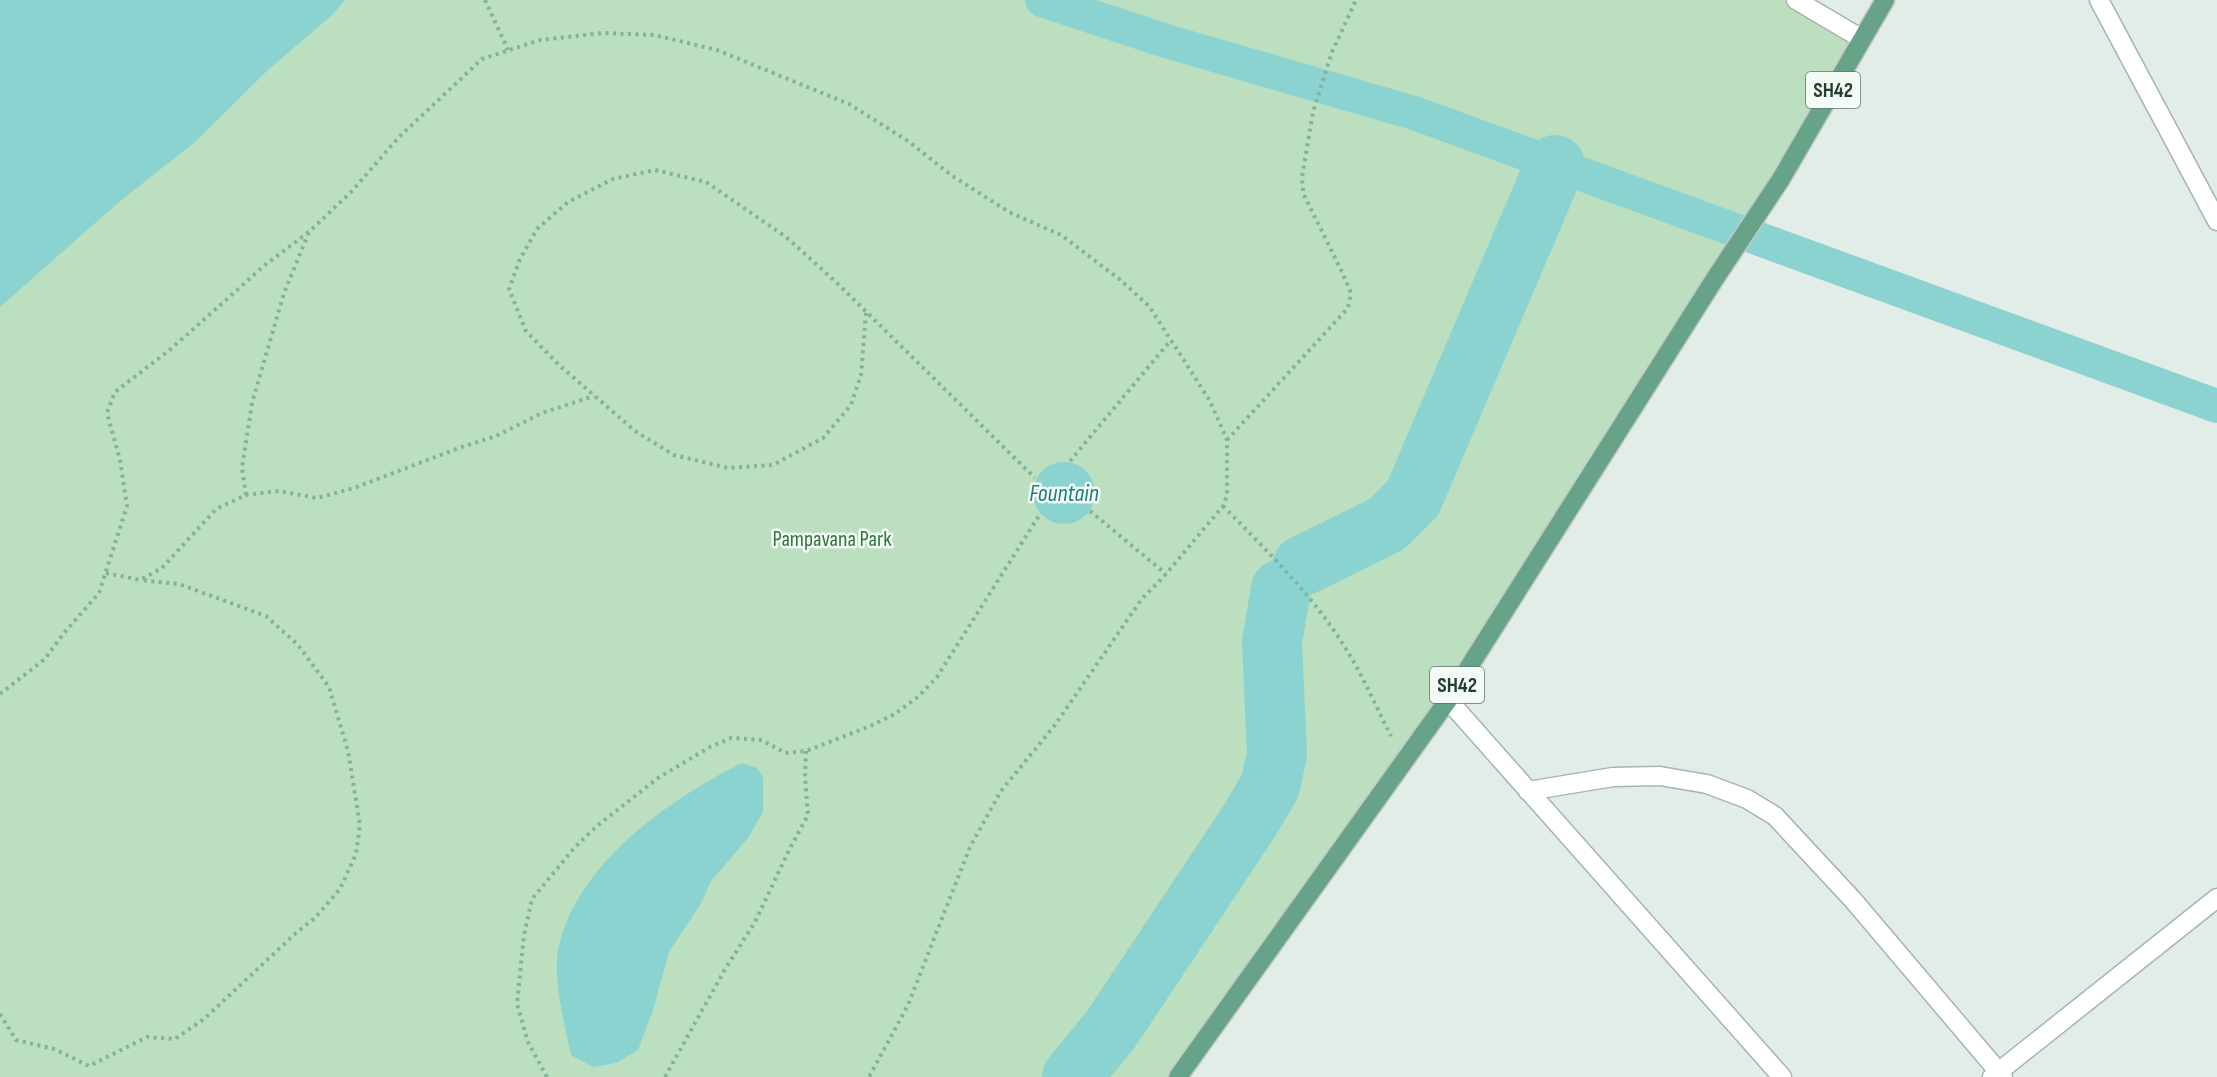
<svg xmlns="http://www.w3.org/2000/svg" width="2217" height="1077" viewBox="0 0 2217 1077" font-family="'Sofia Sans Condensed',sans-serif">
<rect width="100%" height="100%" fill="#e3ede7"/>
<polygon fill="#bcdfbf" points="0,0 1796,0 1862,39 1448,700 1178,1077 0,1077"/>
<g fill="#8bd3d1">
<polygon points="0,0 345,0 331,16 269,69 195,142 119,202 0,307"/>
<circle cx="1064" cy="493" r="31"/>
<path d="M742 763 757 768 763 777V812L748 838 711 881 700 905 669 952 653 1010 638 1050 616 1063 593 1067 571 1055C565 1028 553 978 558 950 576 864 668 800 742 763Z"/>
</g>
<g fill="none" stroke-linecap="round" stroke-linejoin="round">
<polyline stroke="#8bd3d1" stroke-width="34" points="1042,0 1166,41 1414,113 2217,406"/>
<g stroke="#8bd3d1" stroke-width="60">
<polyline points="1302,566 1387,524 1413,498 1555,165"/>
<polyline points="1072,1077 1111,1029 1250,820 1270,786 1277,754 1272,642 1281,589"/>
</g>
<defs>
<g id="street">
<polyline points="1796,0 1862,39"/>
<polyline points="2099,0 2217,221"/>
<polyline points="1448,700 1782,1077"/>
<polyline points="1528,791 1613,777 1660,776 1707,784 1747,799 1775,816 1853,900 2003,1077"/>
<polyline points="1992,1077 2217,898"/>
</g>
<polyline id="primary" points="1178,1077 1448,700 1714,280 1781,179 1885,0"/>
</defs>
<use href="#street" stroke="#a5b5ad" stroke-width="21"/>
<use href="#primary" stroke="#c1c9c6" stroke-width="21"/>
<g stroke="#83b19b" stroke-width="4" stroke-dasharray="3 4.5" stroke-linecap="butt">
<polyline points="485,0 508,50"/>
<polyline points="866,313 861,375 851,405 823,438 773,465 728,468 674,455 635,431 558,364 526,331 509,289 520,259 537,229 568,202 613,179 655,170 706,182 786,237 836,282 1035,478"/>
<polyline points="1227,440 1348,308 1351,293 1342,272 1303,193 1302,177 1313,112 1332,52 1356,0"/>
<polyline points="1070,461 1171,340"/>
<polyline points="246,495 242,468 252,403 284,293 309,232"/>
<path d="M1223 506C1268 552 1316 598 1349 654 1365 680 1377 709 1391 736"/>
<polyline points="1090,511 1166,574"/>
<polyline points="106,573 140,580 162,568 216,509 246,495 279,491 317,498 354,488 459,448 496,436 542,413 594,396"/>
<polyline points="0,694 45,659 64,633 99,593 127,506 120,460 107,413 115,392 172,348 265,265 310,231 352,191 398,138 482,59 540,40 603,33 654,35 717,50 849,104 908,141 951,175 1009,212 1061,235 1118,278 1149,306 1210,401 1227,440 1227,495 1223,506 1166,574 1141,600 1055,725 1001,791 970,847 908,1005 869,1077"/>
<polyline points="0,1014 16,1040 54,1049 89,1066 147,1037 175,1039 204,1019 296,933 315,918 340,889 356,854 360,825 348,751 329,687 298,645 266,616 179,584 140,580"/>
<polyline points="547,1077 528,1042 517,1004 524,935 532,899 575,847 597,826 658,778 710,747 731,738 762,740 785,753 806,751 868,727 895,714 919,696 937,677 1040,514"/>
<polyline points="665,1077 724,971 755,922 789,850 808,815 805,776 806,751"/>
</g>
<use href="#street" stroke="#fff" stroke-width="18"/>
<use href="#primary" stroke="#67a389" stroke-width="18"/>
</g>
<g text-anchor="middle" stroke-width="5" stroke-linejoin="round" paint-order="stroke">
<g fill="#f4faf6" stroke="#61776d" stroke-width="1.5">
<rect x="1806" y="72" width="54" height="36" rx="4.5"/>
<rect x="1430" y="667" width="54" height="36" rx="4.5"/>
</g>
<g font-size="21" font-weight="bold" fill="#223f32">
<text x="1833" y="97">SH42</text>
<text x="1457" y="692">SH42</text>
</g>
<g font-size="22" fill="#2c773b" stroke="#f4faf6">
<text x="832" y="546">Pampavana Park</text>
</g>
<g font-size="24" font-style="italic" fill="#1b7c7b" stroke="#f4faf6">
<text x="1064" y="501">Fountain</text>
</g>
</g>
</svg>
